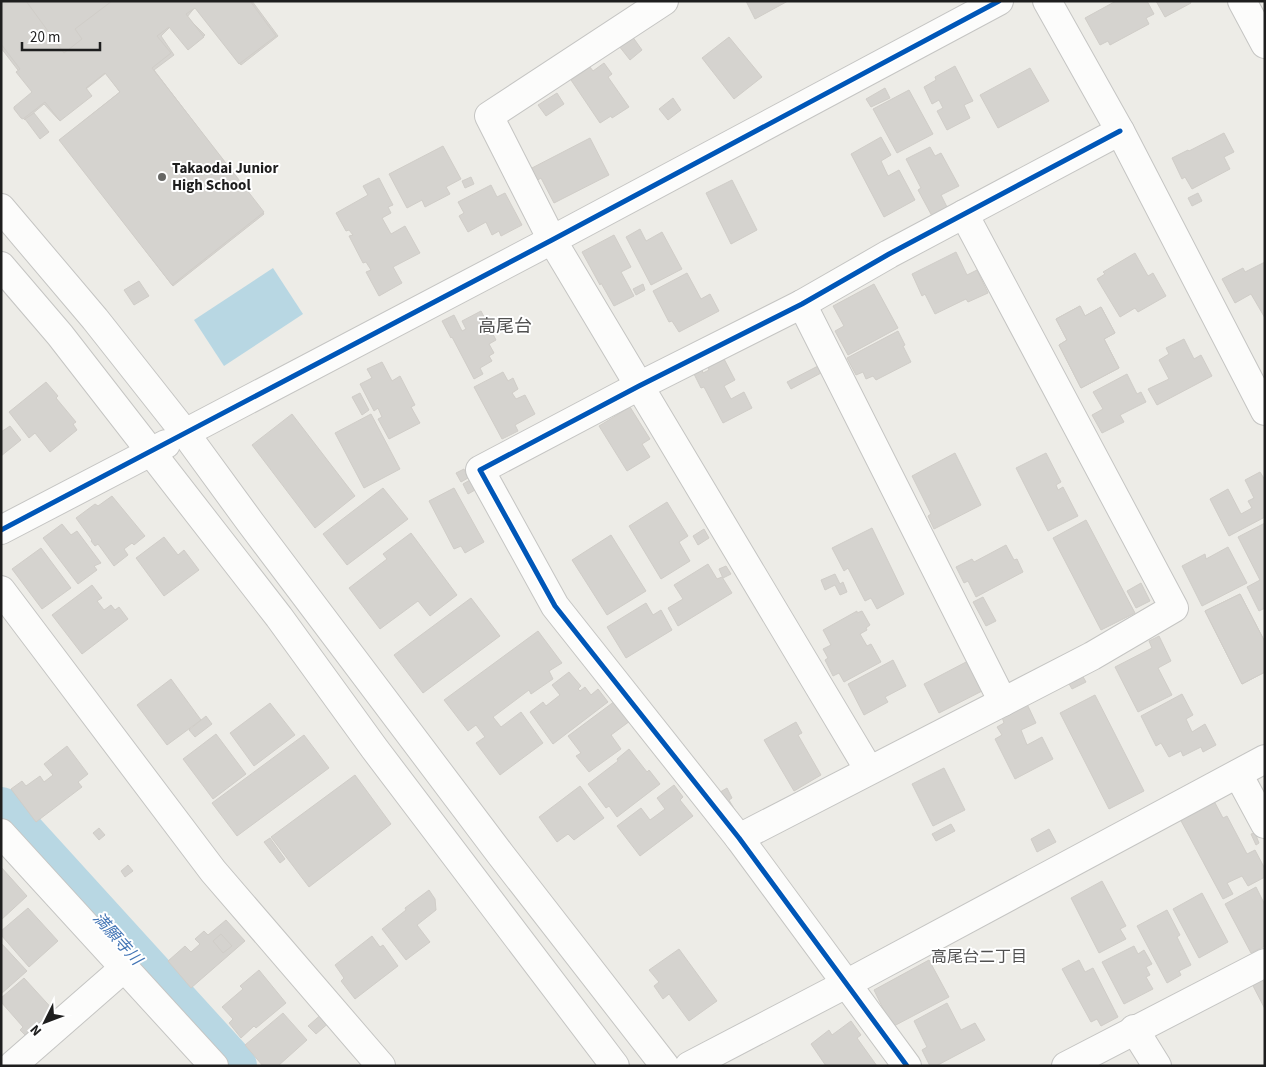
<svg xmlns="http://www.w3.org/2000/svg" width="1266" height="1067" viewBox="0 0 1266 1067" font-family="'Source Sans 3','Noto Sans JP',sans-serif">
<rect width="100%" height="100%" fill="#edece7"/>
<polygon fill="#b8d7e3" points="273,268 303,314 224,366 194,320"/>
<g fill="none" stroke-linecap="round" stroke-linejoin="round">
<polyline stroke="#b8d7e3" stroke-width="46" points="1,810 234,1066"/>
</g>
<g fill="#d5d3cf" stroke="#d0cdc8">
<polygon points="1,1 252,1 278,36 241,65 195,7 187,17 205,35 188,49 171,26 161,36 174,55 154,70 264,214 173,286 60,140 120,92 106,73 86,89 90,96 59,120 44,104 25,120 14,109 34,91 1,48"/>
<polygon points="1,1 250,1 276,36 239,64 195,8 186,14 204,37 188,50 169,27 157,36 171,53 152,68 264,212 172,285 59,140 120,92 105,73 86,88 92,96 60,121 45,102 23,119 21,118 14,109 14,107 32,92 16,72 20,69 1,44"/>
<polygon points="26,1 112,1 75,29 82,39 64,53"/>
<polygon points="746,1 788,1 755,19"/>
<polygon points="1116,1 1147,1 1154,14 1146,18 1149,24 1110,45 1108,41 1100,45 1085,18"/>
<polygon points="1156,1 1190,1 1191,3 1165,17"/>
<polygon points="632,36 642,50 630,60 619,46"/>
<polygon points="729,37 762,77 734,99 702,58"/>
<polygon points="604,63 612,74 608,77 629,107 612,118 611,116 600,123 571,80 590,67 593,71"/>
<polygon points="955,66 973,101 964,105 970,118 947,130 937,111 943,108 939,100 932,104 924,87 936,80 935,77"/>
<polygon points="1030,68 1049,101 998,128 980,95"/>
<polygon points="885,88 890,98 871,107 866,99"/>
<polygon points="909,90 933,134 897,153 873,109"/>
<polygon points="557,93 564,104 546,116 538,105"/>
<polygon points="673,98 681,110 668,120 659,109"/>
<polygon points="34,113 49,132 40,139 25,119"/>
<polygon points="1224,133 1234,152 1224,157 1230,169 1192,189 1185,177 1182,179 1172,158 1188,150 1189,151"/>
<polygon points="881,137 891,155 881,161 888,176 899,170 915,200 884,217 851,154"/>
<polygon points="590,138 609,175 554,203 541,178 536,181 530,169"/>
<polygon points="443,146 461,179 446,187 450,194 425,207 422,200 407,208 389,174"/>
<polygon points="930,147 935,156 941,153 959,186 941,195 947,207 932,216 918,190 921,188 906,159"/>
<polygon points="471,177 474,184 465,188 462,181"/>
<polygon points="379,178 393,205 388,207 391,213 382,218 391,234 405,226 420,253 393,267 402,283 379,296 366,272 371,270 366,262 363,263 349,236 353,235 349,230 346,231 336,213 368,195 363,186"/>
<polygon points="732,180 757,230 731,244 706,193"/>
<polygon points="491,185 497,197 505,193 522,225 501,236 499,231 492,235 486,222 468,232 459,216 464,213 458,202"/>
<polygon points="1198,193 1202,201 1192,206 1188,198"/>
<polygon points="640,229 646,241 662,232 682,269 651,285 626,237"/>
<polygon points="614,235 631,267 621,272 634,296 614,306 601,283 600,285 582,252"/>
<polygon points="956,252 967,275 977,270 988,293 968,302 966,299 935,314 925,294 922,296 912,274"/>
<polygon points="1135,253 1148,276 1153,273 1166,296 1138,312 1135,308 1120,317 1097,279 1105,274 1103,272"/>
<polygon points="1265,262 1265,318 1251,294 1235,303 1222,279 1243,268 1245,272"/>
<polygon points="687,273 701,299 710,294 719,311 679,332 672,321 669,322 653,291"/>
<polygon points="139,281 149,296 134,305 124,290"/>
<polygon points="643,284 645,290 636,295 633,289"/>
<polygon points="874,284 898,328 848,355 835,331 844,326 833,306"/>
<polygon points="1080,306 1085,316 1101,307 1115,333 1104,339 1119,368 1081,388 1059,345 1067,340 1056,319"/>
<polygon points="1080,306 1085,316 1101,307 1115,333 1104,339 1119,368 1081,388 1059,345 1067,340 1056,319"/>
<polygon points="481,311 496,340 489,344 494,353 489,356 492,361 480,368 483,374 474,379 452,337 451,338 442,321 454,315 462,331 466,329 462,321"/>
<polygon points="898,331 905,345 903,346 911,362 876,380 873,376 866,379 863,372 856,375 847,358"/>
<polygon points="1184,339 1194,359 1201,355 1212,376 1157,405 1148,389 1169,379 1159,360 1169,354 1166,348"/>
<polygon points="723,357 735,380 724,386 731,399 744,392 752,408 723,423 704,387 701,388 693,372 701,367 703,373 709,370 707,365"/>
<polygon points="382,362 392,381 400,376 415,405 411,407 420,423 389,439 378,419 382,417 378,408 374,411 360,384 372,378 367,369"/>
<polygon points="818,366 821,373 791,389 787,382"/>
<polygon points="503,372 508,381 513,378 518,389 512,393 516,399 525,395 535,414 515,425 518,431 502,439 474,387"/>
<polygon points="1127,374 1137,394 1141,392 1146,402 1120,415 1124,422 1102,433 1092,415 1103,409 1093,392"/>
<polygon points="46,382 58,396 56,398 76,422 73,424 77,430 50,452 35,433 29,438 9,412"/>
<polygon points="360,393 369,410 362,415 352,397"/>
<polygon points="630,407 650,439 642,444 650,457 627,471 599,426"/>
<polygon points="292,414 355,496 315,528 252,445"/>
<polygon points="371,414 400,469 364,488 335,433"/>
<polygon points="10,426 21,440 1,456 1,432"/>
<polygon points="955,453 981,505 934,529 928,516 931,514 912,476"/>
<polygon points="1046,453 1061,482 1056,485 1058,490 1063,487 1078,516 1048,531 1016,468"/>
<polygon points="464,469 468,478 461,482 456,473"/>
<polygon points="1260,472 1265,480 1265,517 1229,536 1210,499 1228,489 1241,514 1252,508 1248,501 1254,498 1245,480"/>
<polygon points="470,480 475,490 468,494 463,484"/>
<polygon points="383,488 408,519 347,565 323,534"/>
<polygon points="454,488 484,542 465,553 461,546 454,549 429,501"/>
<polygon points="112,496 145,536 134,545 132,543 124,549 128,555 114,566 98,544 95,546 91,541 92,540 76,518 95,504 98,506"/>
<polygon points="667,502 688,536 679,542 690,561 661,579 629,526"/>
<polygon points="1086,520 1135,613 1101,630 1053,538"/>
<polygon points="1265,523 1265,608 1259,611 1247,587 1260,580 1238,537"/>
<polygon points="62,524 71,535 77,531 101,563 94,566 97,570 78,584 43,538"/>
<polygon points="872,528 904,594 877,609 871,598 865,601 848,568 844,571 832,548"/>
<polygon points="704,529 709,538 698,545 693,536"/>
<polygon points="411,533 457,595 430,616 418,601 380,629 349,588 387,559 383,554"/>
<polygon points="611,535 646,591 607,615 572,560"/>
<polygon points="164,537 178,555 184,550 199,570 164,596 136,558"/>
<polygon points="1006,545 1014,560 1017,559 1023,572 976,597 968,581 964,583 956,567 972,559 974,562"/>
<polygon points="1228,547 1247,583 1202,606 1182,566 1205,554 1206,559"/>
<polygon points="41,548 71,588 42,609 12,569"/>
<polygon points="708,564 717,579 722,577 732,593 678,626 668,608 683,599 674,585"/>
<polygon points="726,566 731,574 723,578 719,569"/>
<polygon points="835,574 840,584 843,582 847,592 840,595 835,585 825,590 821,580"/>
<polygon points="1141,583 1150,601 1136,608 1127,591"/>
<polygon points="92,585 102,598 97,601 104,610 111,605 115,610 119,607 128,619 82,654 52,615"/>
<polygon points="1240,594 1265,642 1265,672 1242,684 1205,611"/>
<polygon points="1240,594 1265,642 1265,672 1242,684 1205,611"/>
<polygon points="983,597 996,621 986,626 973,602"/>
<polygon points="471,598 500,636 423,693 394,655"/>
<polygon points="646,603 653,615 661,610 672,630 626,658 607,627"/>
<polygon points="857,611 857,613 862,611 870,625 866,628 867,630 860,634 867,646 871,644 881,662 844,682 839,673 833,676 825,660 828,658 823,649 831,645 823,630"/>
<polygon points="538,631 562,663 549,671 553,679 531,694 529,690 493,717 501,727 521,712 543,743 500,775 476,743 485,737 476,725 468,731 444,700"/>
<polygon points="1159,636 1171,661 1158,668 1172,695 1138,712 1115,667 1152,648 1149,641"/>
<polygon points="893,660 906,686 885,697 888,702 864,715 848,684"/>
<polygon points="968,661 984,690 939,713 924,684"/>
<polygon points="569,672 581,686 578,689 580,691 585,687 591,695 598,689 608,702 553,744 530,712 543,702 546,706 560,695 552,685"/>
<polygon points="1082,675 1086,682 1072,689 1068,682"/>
<polygon points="171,679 201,720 167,745 137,705"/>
<polygon points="1182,694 1193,715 1186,719 1192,732 1205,724 1216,745 1203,752 1201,747 1183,756 1181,751 1169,757 1161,743 1156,746 1141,716"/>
<polygon points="1095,695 1144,791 1109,809 1060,713"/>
<polygon points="615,701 630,721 611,735 621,749 589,772 576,756 581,753 568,736"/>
<polygon points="270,703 295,735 254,766 230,733"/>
<polygon points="1027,704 1036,723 1021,730 1027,745 1042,737 1053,759 1015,779 995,739 1002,735 997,727 1004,723 1002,717"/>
<polygon points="206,716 212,724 195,737 189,730"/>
<polygon points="796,722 802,733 798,735 821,775 794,791 764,740"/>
<polygon points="216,734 246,774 213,799 183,759"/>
<polygon points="304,735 329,768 237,836 212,803"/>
<polygon points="67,746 88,774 78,782 82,787 36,822 11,789 22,781 26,786 40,776 44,782 53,775 44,764"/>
<polygon points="629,749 647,772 649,770 660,784 617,817 609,806 606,808 588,784 618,761 617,759"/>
<polygon points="944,768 965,810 933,826 912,784"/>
<polygon points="355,775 391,824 309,887 271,837"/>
<polygon points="674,785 683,797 680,800 693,816 640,856 617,826 641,808 650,820 665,809 657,798"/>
<polygon points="580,786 604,818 574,840 568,834 557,842 539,817"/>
<polygon points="727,788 732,798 729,800 738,815 717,794"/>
<polygon points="1214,801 1223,818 1227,816 1247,854 1255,850 1265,869 1265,877 1248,886 1242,876 1227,883 1233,894 1223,899 1180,819"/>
<polygon points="951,824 955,831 936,841 932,834"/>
<polygon points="99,828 105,835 99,840 93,833"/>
<polygon points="1049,829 1056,842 1037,852 1031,839"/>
<polygon points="1255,833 1259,843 1256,845 1251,834"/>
<polygon points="270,838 285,859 280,863 264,842"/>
<polygon points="128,865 133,871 125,877 121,871"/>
<polygon points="1,867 27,896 1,920"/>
<polygon points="1102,881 1126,926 1120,929 1126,939 1099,953 1071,898"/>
<polygon points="1256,887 1265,905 1265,946 1251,953 1225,904"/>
<polygon points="429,890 435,899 436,910 417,925 430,942 406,960 382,929 406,910 405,908"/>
<polygon points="1202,893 1228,942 1199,958 1173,909"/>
<polygon points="28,908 58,941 29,967 1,935 1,931"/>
<polygon points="1167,910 1180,935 1177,937 1191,965 1179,971 1181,975 1167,983 1137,926"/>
<polygon points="226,920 245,941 191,988 168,961 185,946 191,952 200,944 195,939 204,931 208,935"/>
<polygon points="221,934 232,946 223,953 213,941"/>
<polygon points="372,936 380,947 383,945 398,966 355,999 341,981 344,978 335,965"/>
<polygon points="1,943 27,971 1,994"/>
<polygon points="1134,946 1138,954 1144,950 1152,964 1146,967 1150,975 1146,977 1153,989 1124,1004 1102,962"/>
<polygon points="679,949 717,1001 689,1021 669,994 663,999 654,986 659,982 649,970"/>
<polygon points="929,960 949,997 892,1027 874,990"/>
<polygon points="1079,960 1085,972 1093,968 1118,1017 1101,1026 1097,1019 1091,1022 1062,969"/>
<polygon points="259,970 286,1003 256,1028 254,1026 241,1038 229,1023 233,1019 222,1007 243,989 240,986"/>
<polygon points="1260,976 1265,984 1265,1009 1251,982"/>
<polygon points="24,978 56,1013 29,1039 20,1030 23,1027 1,1002 1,998"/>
<polygon points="947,1003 961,1030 975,1023 985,1040 936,1066 930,1066 922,1050 927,1047 914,1021"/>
<polygon points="324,1012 331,1021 316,1034 308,1026"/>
<polygon points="283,1013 307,1040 278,1066 263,1066 245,1045"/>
<polygon points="851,1021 861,1035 857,1038 877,1066 826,1066 811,1044 829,1030 832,1035"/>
</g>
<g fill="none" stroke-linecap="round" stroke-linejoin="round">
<defs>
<g id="minor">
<polyline points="664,1 489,116 552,240 869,770"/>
<polyline points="1242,1 1265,44"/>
<polyline points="802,304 1003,702"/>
<polyline points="185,433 552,240 999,1"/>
<polyline points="1,590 213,871 381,1066"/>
<polyline points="1238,774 1265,824"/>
<polyline points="1,833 214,1066"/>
<polyline points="739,838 1092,656 1174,608 964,214"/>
<polyline points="1134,1029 1157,1066"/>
<polyline points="13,1065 124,968"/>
<polyline points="689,1066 846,984 1265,759"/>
<polyline points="907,1066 739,838 555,606 480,470 639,386 802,304 889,254 1120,131"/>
<polyline points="1066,1066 1265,963"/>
</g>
<g id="tertiary">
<polyline points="1047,1 1120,131 1265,411"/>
<polyline points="1,208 95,319 185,433 250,522 501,855 665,1066"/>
<polyline points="1,266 60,335 279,617 374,748 615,1066"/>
<polyline points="1,530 166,444"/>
</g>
</defs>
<use href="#minor" stroke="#c5c5c3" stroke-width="30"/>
<use href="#tertiary" stroke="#c5c5c3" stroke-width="30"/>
<use href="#minor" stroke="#fcfcfb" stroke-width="28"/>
<use href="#tertiary" stroke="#fcfcfb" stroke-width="28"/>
<defs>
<g id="cycleway">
<polyline points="1,530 552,240 999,1"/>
<polyline points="907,1066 739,838 555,606 480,470 639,386 802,304 889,254 1120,131"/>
</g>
</defs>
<use href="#cycleway" stroke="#fff" stroke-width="8"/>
<use href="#cycleway" stroke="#0057b8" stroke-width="5"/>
</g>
<circle fill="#666664" stroke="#fff" stroke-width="2" cx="162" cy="177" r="5"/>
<g text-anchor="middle" stroke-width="4" stroke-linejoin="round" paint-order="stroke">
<g font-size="15" font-weight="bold" fill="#1e1e1e" stroke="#fff" text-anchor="start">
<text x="172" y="173">Takaodai Junior<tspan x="172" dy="17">High School</tspan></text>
</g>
<g font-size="16" font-style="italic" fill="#4375b5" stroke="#fff">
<text transform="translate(118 938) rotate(48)" y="6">満願寺川</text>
</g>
<g font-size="16" fill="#515151" stroke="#fff">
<text x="979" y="962">高尾台二丁目</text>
</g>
<g font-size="18" fill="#515151" stroke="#fff">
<text x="505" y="332">高尾台</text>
</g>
</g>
<rect width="1266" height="1067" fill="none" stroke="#1e1e1e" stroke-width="5"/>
<g transform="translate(45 1022) rotate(228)" stroke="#ffffff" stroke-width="4" paint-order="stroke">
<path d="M0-4L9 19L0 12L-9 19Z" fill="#1e1e1e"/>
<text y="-8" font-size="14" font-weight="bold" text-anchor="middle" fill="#1e1e1e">N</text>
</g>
<path d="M22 42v8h78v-8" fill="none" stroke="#1e1e1e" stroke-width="2.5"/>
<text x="30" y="42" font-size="15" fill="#1e1e1e" stroke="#ffffff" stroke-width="4" paint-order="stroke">20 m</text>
</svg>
